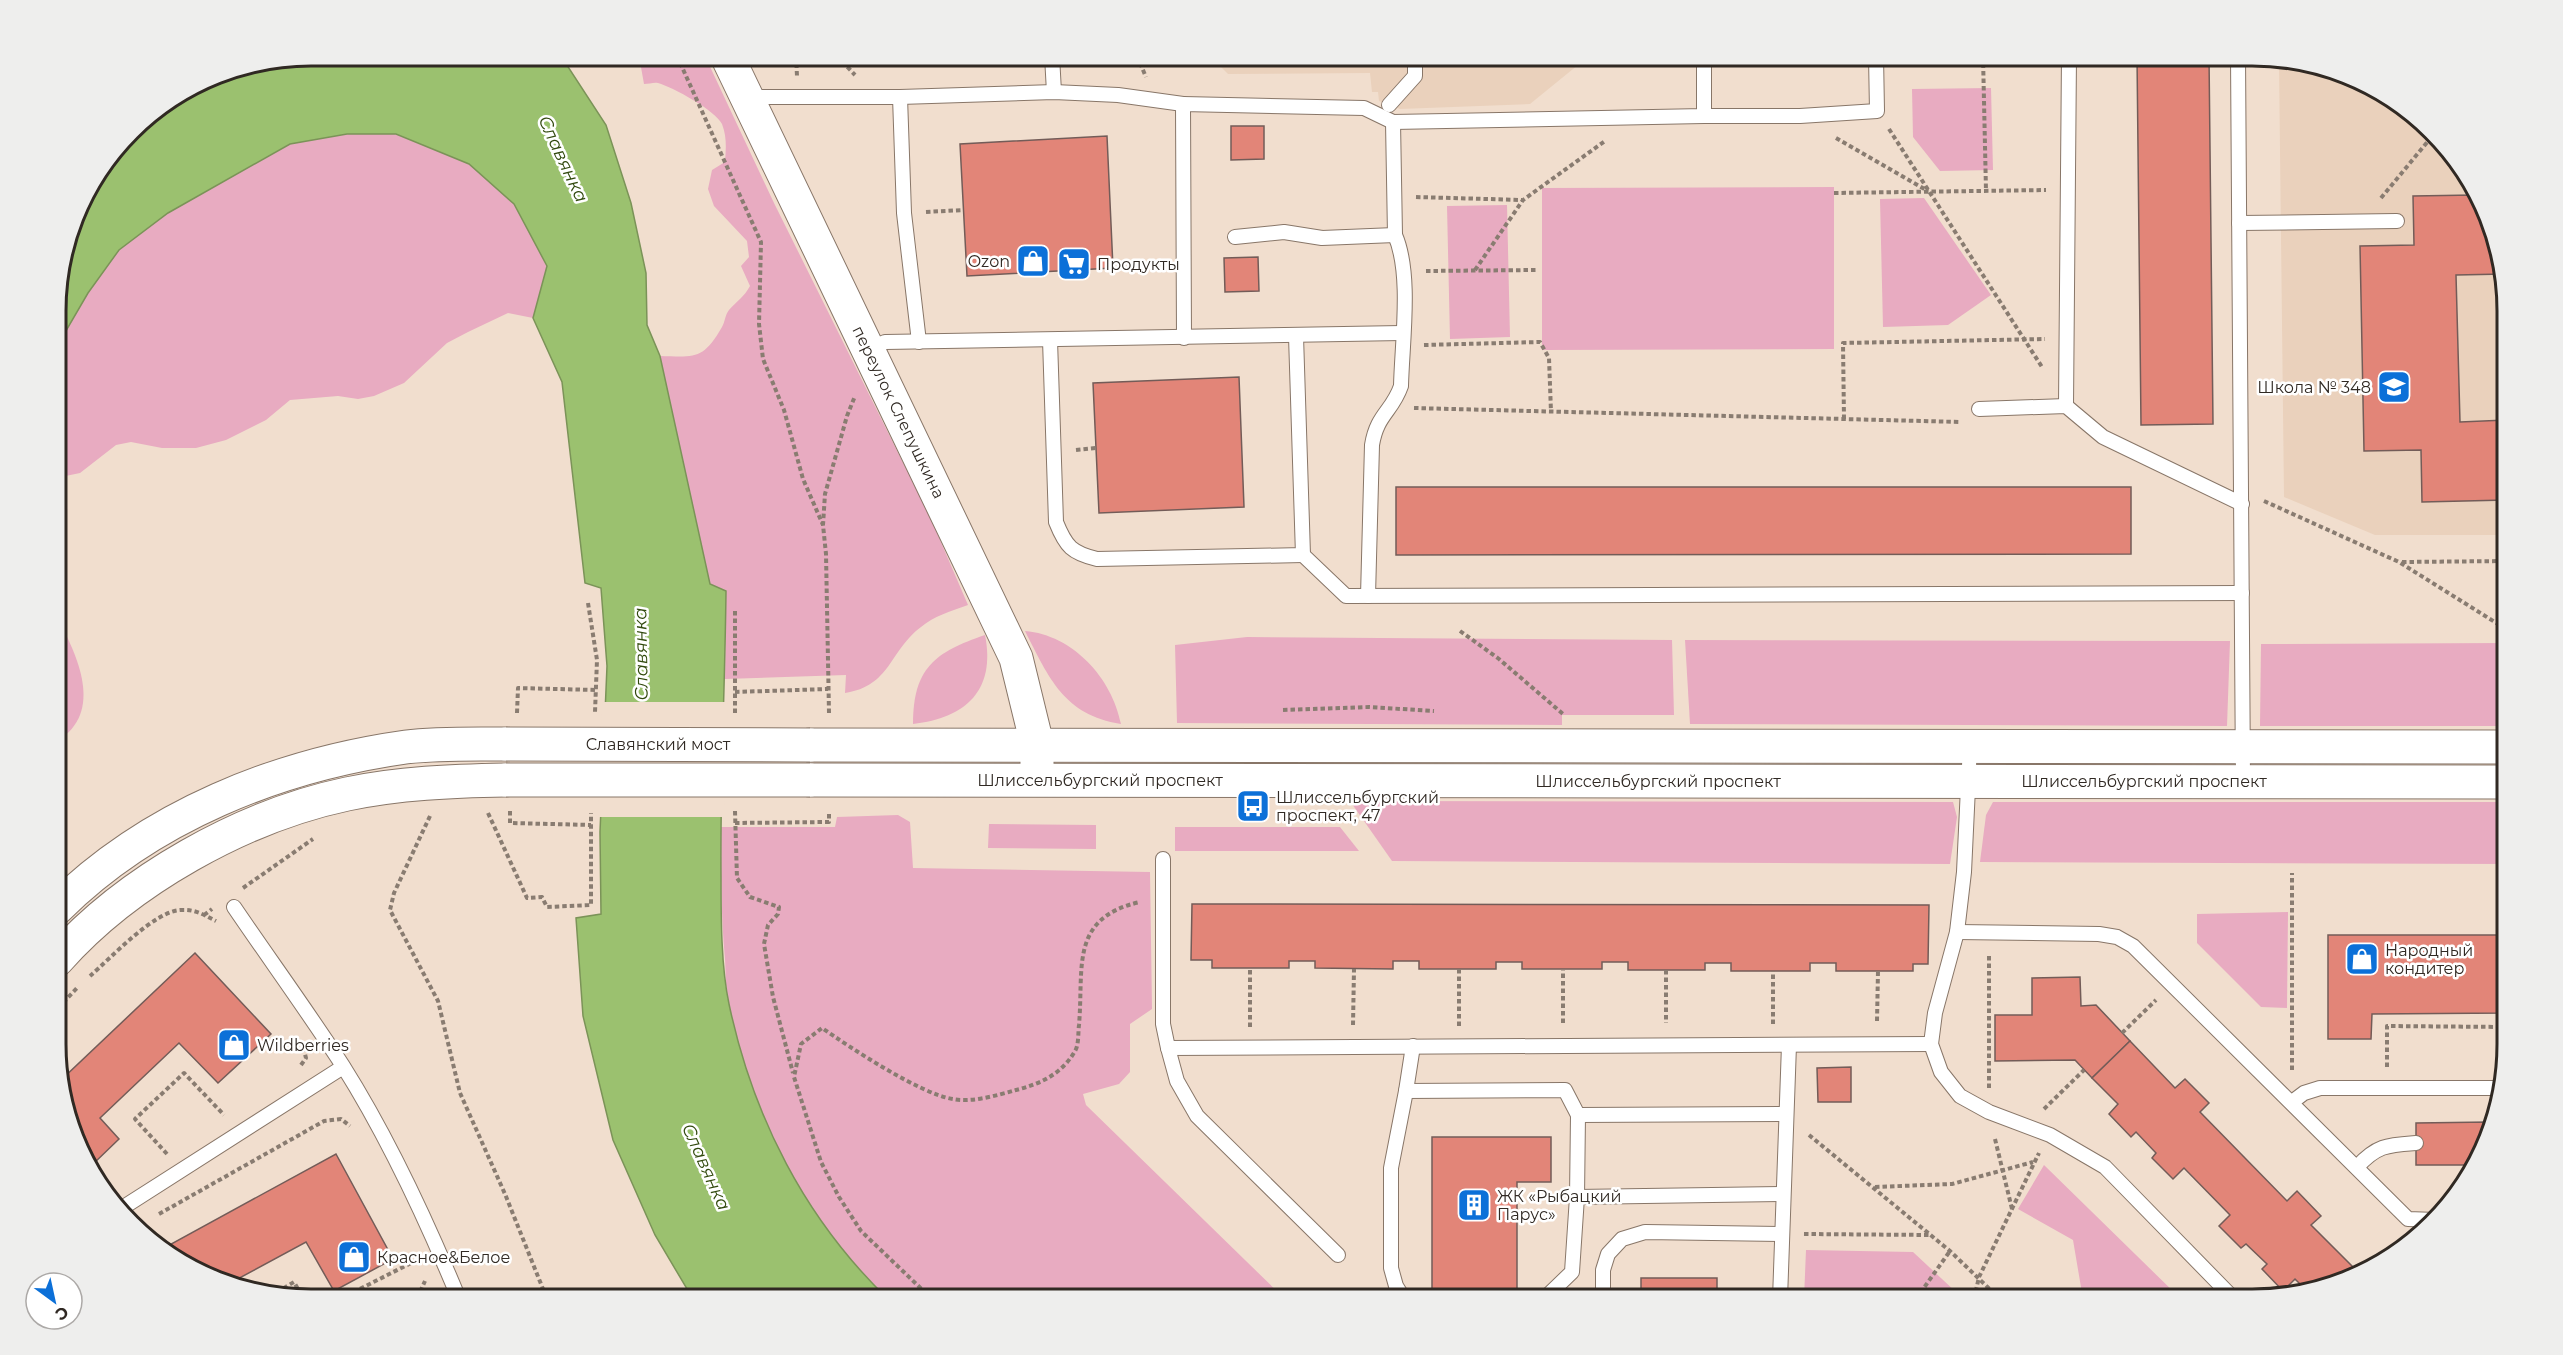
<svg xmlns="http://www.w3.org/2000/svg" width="2563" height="1355" viewBox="0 0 2563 1355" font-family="Montserrat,sans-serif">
<rect width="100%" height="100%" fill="#f1dece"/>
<g fill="#ead1bc">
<polygon points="1210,56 1589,56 1530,104 1400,109 1379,101 1378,92 1372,92 1370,73 1228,74"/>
<polygon points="2279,62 2366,82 2421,119 2464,169 2505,278 2506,535 2375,535 2284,497"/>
</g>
<g fill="#e8abc1">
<path d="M639 56H705L774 203 931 519 968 605C951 611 934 616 921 627 889 651 891 686 845 693L846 675 725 679 726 591 710 585 660 356C695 357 703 360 722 327 725 322 725 315 729 310 737 301 744 297 750 286L741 266 749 257 747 241 714 206 708 189 712 170 725 162C726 149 727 137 722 124 716 111 673 87 658 83 654 82 649 84 644 84Z"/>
<polygon points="1991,88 1993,170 1940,171 1913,137 1912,89"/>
<polygon points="347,134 396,134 469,164 514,204 547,266 533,318 508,313 468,332 447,343 404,383 374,396 358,399 338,396 290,400 266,420 226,440 196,448 162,448 131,442 116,445 80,473 56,478 56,348 88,293 119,250 168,213 212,186 290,144"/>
<polygon points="1834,187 1834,349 1542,350 1542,188"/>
<polygon points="1924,198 1991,295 1948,325 1883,327 1880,199"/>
<polygon points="1507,205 1510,337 1450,339 1447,206"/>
<path d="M57 617C77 655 105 712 57 741Z"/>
<path d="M1025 631C1073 635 1112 678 1121 724 1064 715 1049 678 1025 631Z"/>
<path d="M985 635C996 690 966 718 913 724 913 668 935 652 985 635Z"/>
<polygon points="1247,637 1672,640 1674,715 1562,715 1562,725 1177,723 1175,645"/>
<polygon points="1685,640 2230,641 2227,726 1690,724"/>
<polygon points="2506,643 2507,726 2260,726 2261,644"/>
<polygon points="1350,801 1953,802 1957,817 1950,864 1392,861"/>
<polygon points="1993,802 2507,802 2507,864 1980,862 1986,815"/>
<path d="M898 815 910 822 913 868 1150 872 1152 1009 1130 1024V1072L1119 1084 1083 1094 1086 1105 1285 1299H889C806 1221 752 1116 729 1004 725 990 726 974 725 959 721 915 721 871 720 827H835L837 817Z"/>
<polygon points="989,824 1096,825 1096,849 988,848"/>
<polygon points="1175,827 1340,827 1359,851 1175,851"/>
<polygon points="2288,912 2287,1008 2261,1007 2197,943 2197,914"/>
<polygon points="2044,1165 2181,1299 2083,1299 2073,1240 2018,1209"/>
<polygon points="1806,1250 1913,1252 1957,1293 1957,1299 1804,1299"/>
</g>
<path fill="#9bc16f" stroke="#7b9358" stroke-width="1.5" d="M311 56H561L606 125 631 203 646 273 647 325 660 356 710 584 726 591C725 686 720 782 721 877 721 916 721 967 729 1004 753 1117 805 1219 888 1299H693L655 1235 613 1140 583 1016 576 918 601 914 600 832 607 666 601 588 585 583 562 382 533 318 547 266 514 204 469 164 396 134H347L290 144 168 213 119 250 88 293 56 348V294L82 198 142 119 213 75Z"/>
<polygon fill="#f1dece" points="602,702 728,702 724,817 598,817"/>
<g fill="#e28578" stroke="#735c58" stroke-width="1.5">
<polygon points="2137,56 2209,56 2213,424 2141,425"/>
<polygon points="1231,126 1264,126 1264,159 1231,160"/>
<polygon points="1107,136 1113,268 967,276 960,144"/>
<polygon points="2474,195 2504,274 2456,275 2460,422 2506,420 2506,500 2422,502 2421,450 2364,451 2360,246 2414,245 2413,196"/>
<polygon points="1258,257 1259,291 1225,292 1224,258"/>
<polygon points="1239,377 1244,507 1099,513 1093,383"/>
<polygon points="1396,487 2131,487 2131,554 1396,555"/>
<polygon points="1192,904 1929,905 1928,964 1913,964 1913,971 1836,971 1836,963 1810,963 1810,971 1731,971 1731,963 1705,963 1705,970 1628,970 1628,962 1602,962 1602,969 1522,969 1522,962 1496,962 1496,969 1419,969 1419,961 1393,961 1393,969 1315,968 1315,961 1289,961 1289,968 1212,968 1212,960 1191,960"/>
<polygon points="2328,935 2507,935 2507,1013 2372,1014 2371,1039 2328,1039"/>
<polygon points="195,953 271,1034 218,1083 179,1043 100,1118 119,1139 91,1166 59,1082"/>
<polygon points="2080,977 2081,1006 2096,1005 2130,1041 2092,1078 2075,1060 1995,1061 1995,1015 2032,1015 2032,978"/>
<polygon points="2130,1041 2175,1088 2185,1079 2209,1103 2200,1112 2287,1201 2297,1191 2321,1216 2311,1225 2356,1270 2346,1280 2334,1286 2307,1291 2295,1279 2283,1291 2262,1269 2267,1264 2246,1244 2241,1248 2219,1226 2230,1215 2184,1168 2173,1179 2152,1158 2156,1153 2136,1132 2131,1137 2109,1114 2118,1104 2092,1078"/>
<polygon points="1851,1067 1851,1102 1818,1102 1817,1068"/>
<polygon points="2489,1122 2481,1158 2476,1165 2416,1165 2416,1123"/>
<polygon points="1432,1137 1551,1137 1551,1182 1517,1182 1517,1289 1432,1290"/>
<polygon points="336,1154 393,1259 334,1291 306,1242 234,1281 197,1273 162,1249"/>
<polygon points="2368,1260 2374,1267 2359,1274 2356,1270"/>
<rect x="1641" y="1278" width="76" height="21"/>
</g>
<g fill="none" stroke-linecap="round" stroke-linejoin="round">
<defs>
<g id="lane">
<polyline points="1052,56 1054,92"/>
<polyline points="2238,56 2243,782"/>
<polyline points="748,97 900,97 1054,92 1118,95 1183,104"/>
<polyline points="900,97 904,213 919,342"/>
<polyline points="1389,105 1415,76 1415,56"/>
<polyline points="1704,116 1800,116 1877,111 1876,56"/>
<polyline points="2239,223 2397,221"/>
<polyline points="1235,237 1284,232 1322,238 1395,235"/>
<polyline points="1184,338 1183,104 1364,108 1393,122 1704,116 1704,56"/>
<path d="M1050 340 1056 522C1066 547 1072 553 1097 559L1303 555 1296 336"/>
<polyline points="869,349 885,342 1402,333"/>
<polyline points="2066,406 2069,56"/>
<polyline points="1979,409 2066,406 2103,437 2242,504"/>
<polyline points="1303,555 1346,596 2242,593"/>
<path d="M1368 596 1372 445C1377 414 1392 412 1401 386 1402 342 1412 274 1395 235L1393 122"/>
<polyline points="1970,745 1964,872 1957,932 1935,1013 1931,1044 1941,1072 1960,1096 1989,1112 2050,1135 2105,1167 2234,1299"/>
<polyline points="1163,859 1163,1024 1168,1048 1931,1044"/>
<path d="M234 907C270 960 308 1012 343 1066 389 1139 426 1219 459 1299"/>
<polyline points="1957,932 2099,934 2117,937 2133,946 2408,1219 2436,1220"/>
<polyline points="1168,1048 1177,1081 1197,1116 1338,1255"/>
<polyline points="1406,1091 1413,1046"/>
<polyline points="2292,1102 2304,1093 2320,1088 2497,1088"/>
<path d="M2357 1167C2377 1145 2388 1145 2416 1143"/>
<polyline points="1783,1194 1577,1197 1578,1115 1786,1114"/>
<polyline points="119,1210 343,1067"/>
<polyline points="1404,1299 1396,1286 1391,1268 1391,1168 1406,1091 1565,1090 1578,1115"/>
<polyline points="1544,1299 1572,1272 1577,1197"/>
<polyline points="1603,1299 1603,1270 1608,1254 1622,1239 1645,1232 1782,1234"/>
<polyline points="1780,1299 1789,1045"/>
</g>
<polyline id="secondary" points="727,56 1016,658 1037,744 1037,774"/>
<g id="primary">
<polyline points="810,745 2507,747"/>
<polyline points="810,780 2507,782"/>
<path d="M57 908C150 816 278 765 406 747 439 743 473 744 506 744"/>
<path d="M57 960C128 880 243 816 347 794 399 783 452 781 506 780"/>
</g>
</defs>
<use href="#lane" stroke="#887668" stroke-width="16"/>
<use href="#secondary" stroke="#887668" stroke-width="35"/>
<use href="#primary" stroke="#887668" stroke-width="35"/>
<g stroke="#897c71" stroke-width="4" stroke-dasharray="4.5 3" stroke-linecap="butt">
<polyline points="677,56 761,242 759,324 763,359 784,410 803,479 823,525"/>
<polyline points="796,56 797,76"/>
<polyline points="796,56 803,56"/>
<polyline points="837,56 855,75"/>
<polyline points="1137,56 1146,77"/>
<polyline points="1898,56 2047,56"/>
<polyline points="1983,56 1986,191"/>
<polyline points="1889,129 2042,367"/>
<polyline points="1836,138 1928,191"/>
<polyline points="1834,193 2046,190"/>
<polyline points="1416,197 1522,200"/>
<polyline points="2381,198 2434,134"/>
<polyline points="926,212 963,210"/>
<polyline points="1475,270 1523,200 1605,141"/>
<polyline points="1426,271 1536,270"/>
<polyline points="1424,345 1540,342 1549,358 1551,412"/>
<polyline points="1414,408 1961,422"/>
<polyline points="1844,419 1843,343 2045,339"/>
<polyline points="1076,450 1096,448"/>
<polyline points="2264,501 2399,562 2506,629"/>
<polyline points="2402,562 2506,561"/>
<polyline points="588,603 597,660 595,712"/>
<polyline points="735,611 735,713"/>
<polyline points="1460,631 1499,659 1563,714"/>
<polyline points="735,692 828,689"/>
<polyline points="1283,710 1369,707 1434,711"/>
<polyline points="517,713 518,688 596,690"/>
<polyline points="829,713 826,554 823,525 825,494 847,416 855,396"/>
<polyline points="510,811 510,823 591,825"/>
<polyline points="735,811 737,878 750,897 779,907 778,914 768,925 764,944 773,997 793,1073"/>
<polyline points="488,813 527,898 542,897 547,907 591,905 591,813"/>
<polyline points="430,816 394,893 390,910 438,1001 460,1093 505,1194 547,1299"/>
<polyline points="735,823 829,822 829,811"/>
<polyline points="243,888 313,839"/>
<polyline points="204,915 212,909"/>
<polyline points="1666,970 1666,1023"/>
<path d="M90 976C111 958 154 911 181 910 195 909 204 915 216 921"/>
<polyline points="58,1008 78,987"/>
<polyline points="1877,1021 1878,971"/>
<polyline points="1563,1023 1563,970"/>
<polyline points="1773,1024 1773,971"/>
<polyline points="1353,1025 1354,969"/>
<polyline points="1459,1026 1459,969"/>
<polyline points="1250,1027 1250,968"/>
<polyline points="2122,1033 2156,1000"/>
<polyline points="301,1065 306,1058 304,1050"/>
<polyline points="2387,1067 2387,1026 2507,1027"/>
<polyline points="2292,1070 2292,873"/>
<polyline points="1989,1088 1989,954"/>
<polyline points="2044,1109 2084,1070"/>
<polyline points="1809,1135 1950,1251 2000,1299"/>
<polyline points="1995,1139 2012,1209"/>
<polyline points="167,1154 135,1119 184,1073 224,1115"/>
<polyline points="1875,1187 1952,1184 2033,1162"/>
<polyline points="159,1214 324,1121 341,1119 350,1126"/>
<polyline points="1804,1234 1931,1235"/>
<polyline points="277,1292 294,1282 303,1298"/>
<polyline points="340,1299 419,1259"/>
<polyline points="408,1299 419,1294 425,1281"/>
<path d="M932 1299 861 1231 839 1197 821 1162 794 1077 801 1044 822 1028C851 1048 920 1094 953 1099 972 1103 998 1095 1016 1090 1040 1084 1062 1074 1075 1051 1079 1045 1078 1032 1079 1025 1084 967 1069 918 1140 902"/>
<polyline points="1916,1299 1950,1251"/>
<polyline points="1974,1299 1979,1277 2039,1153"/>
</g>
<use href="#lane" stroke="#fff" stroke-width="14"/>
<use href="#secondary" stroke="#fff" stroke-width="33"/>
<use href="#primary" stroke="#fff" stroke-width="33"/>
<defs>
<g id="primary-bridge">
<polyline points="506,744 810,745"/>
<polyline points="506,780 810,780"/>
</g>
</defs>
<use href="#primary-bridge" stroke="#887668" stroke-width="35" stroke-linecap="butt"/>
<use href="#primary-bridge" stroke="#fff" stroke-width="33"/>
</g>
<defs>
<symbol id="shop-square" viewBox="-11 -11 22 22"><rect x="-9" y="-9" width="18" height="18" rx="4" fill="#0c70d8" stroke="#fff"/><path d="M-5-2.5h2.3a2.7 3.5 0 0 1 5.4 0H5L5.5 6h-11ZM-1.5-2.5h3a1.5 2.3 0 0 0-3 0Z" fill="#fff"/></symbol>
<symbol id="supermarket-square" viewBox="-11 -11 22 22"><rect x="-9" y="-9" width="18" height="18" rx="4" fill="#0c70d8" stroke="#fff"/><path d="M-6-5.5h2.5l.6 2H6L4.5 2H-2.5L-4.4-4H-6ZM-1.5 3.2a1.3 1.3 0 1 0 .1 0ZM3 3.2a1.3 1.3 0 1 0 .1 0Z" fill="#fff"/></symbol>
<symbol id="school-square" viewBox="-11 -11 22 22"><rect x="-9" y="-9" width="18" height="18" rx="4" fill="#0c70d8" stroke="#fff"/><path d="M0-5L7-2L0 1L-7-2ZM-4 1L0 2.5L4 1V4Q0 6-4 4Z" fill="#fff"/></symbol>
<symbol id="bus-square" viewBox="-11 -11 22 22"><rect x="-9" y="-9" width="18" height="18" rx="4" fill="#0c70d8" stroke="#fff"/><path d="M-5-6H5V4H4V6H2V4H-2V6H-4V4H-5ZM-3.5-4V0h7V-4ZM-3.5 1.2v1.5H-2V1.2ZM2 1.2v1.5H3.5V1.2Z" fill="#fff"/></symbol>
<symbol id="building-square" viewBox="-11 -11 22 22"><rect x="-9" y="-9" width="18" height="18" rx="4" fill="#0c70d8" stroke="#fff"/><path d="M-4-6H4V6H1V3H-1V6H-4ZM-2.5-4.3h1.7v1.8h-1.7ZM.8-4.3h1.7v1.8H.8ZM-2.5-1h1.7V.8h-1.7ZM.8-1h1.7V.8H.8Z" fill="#fff"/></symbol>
</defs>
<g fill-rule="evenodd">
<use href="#shop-square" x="1014" y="242" width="38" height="38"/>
<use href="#supermarket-square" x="1055" y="245" width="38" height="38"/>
<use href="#school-square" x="2375" y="368" width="38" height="38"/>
<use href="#bus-square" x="1234" y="787" width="38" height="38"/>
<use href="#shop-square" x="2343" y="940" width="38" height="38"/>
<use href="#shop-square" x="215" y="1026" width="38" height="38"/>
<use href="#building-square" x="1455" y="1186" width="38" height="38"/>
<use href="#shop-square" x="335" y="1238" width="38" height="38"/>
</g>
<g text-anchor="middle" stroke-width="5" stroke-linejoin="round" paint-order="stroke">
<g font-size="16" fill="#302923" stroke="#fff" text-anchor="start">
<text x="1010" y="267" text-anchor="end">Ozon</text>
<text x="1097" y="270">Продукты</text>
<text x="2371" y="393" text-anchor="end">Школа № 348</text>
<text x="1276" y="803">Шлиссельбургский<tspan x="1276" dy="18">проспект, 47</tspan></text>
<text x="2385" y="956">Народный<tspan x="2385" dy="18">кондитер</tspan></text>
<text x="257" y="1051">Wildberries</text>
<text x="1497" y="1202">ЖК «Рыбацкий<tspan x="1497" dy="18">Парус»</tspan></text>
<text x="377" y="1263">Красное&amp;Белое</text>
</g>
<g font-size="16" fill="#302923" stroke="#fff">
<text transform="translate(899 412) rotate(64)" y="6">переулок Слепушкина</text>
<text x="658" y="750">Славянский мост</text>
<text x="1100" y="786">Шлиссельбургский проспект</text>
<text x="1658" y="787">Шлиссельбургский проспект</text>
<text x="2144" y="787">Шлиссельбургский проспект</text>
</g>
<g font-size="18" font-style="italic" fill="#31490d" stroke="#fff">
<text transform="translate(563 159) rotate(65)" y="6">Славянка</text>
<text transform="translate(641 654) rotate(-91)" y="6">Славянка</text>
<text transform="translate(706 1167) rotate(66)" y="6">Славянка</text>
</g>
</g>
<path d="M0 0H2563V1355H0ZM311 66H2252A245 245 0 0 1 2497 311V1044A245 245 0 0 1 2252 1289H311A245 245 0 0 1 66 1044V311A245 245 0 0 1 311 66Z" fill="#eeeeed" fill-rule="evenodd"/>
<path fill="none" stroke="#302923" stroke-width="3" d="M311 66H2252A245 245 0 0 1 2497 311V1044A245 245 0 0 1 2252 1289H311A245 245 0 0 1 66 1044V311A245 245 0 0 1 311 66Z"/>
<g transform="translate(54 1301) rotate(147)"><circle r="28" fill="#ffffff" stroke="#aca9a7" stroke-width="1.5"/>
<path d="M0-4.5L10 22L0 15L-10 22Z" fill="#0c70d8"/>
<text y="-9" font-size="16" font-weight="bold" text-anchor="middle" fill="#302923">С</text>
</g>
</svg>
